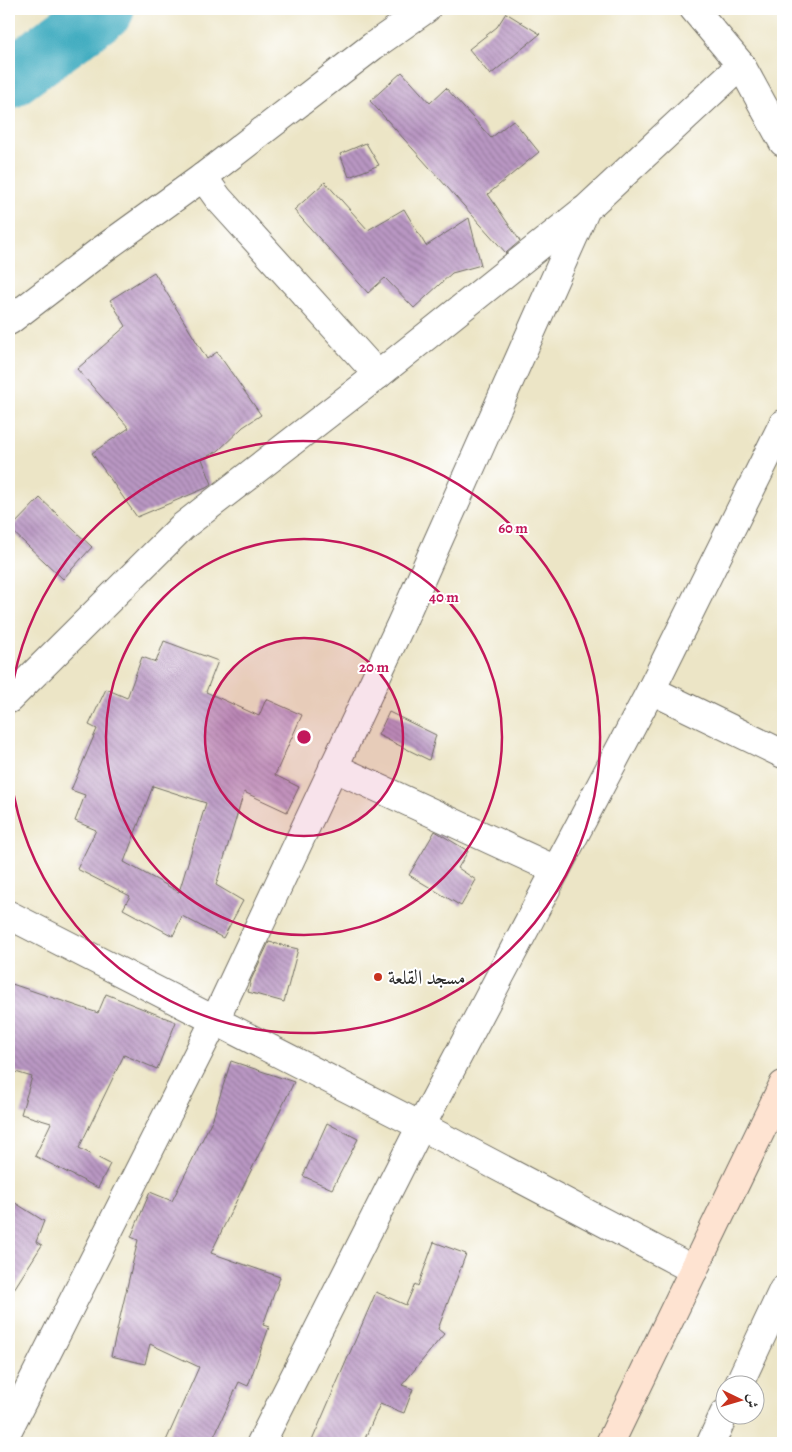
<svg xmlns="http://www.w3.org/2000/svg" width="792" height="1452" viewBox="0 0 792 1452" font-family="Alegreya,Amiri,serif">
<defs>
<pattern id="building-back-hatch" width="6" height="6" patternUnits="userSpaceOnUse" patternTransform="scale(1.25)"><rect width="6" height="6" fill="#b997c3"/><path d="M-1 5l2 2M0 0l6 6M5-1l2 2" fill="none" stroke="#977b9f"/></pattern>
</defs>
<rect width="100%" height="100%" fill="#fff"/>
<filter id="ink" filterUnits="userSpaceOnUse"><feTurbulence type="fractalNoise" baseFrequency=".02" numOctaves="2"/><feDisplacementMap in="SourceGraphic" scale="10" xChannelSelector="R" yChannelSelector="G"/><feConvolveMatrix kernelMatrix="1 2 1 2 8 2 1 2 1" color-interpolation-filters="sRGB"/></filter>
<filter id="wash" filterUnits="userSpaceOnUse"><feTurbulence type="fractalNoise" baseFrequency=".0096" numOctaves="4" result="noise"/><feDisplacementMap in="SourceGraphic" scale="20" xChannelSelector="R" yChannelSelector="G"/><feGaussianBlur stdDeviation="1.12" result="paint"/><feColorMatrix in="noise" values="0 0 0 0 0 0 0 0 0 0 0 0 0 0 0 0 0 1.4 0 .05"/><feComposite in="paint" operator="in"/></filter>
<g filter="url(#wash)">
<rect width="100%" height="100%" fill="#ece5c6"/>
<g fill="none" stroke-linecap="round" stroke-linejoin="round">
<polyline stroke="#41acc0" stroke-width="59" points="9,79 105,9"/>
</g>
<g id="blocks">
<g fill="url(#building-back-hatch)" fill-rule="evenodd">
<polygon points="506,13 540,34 490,75 469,49 497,27"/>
<polygon points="402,72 430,103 446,88 491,138 513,120 539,152 488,194 520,241 506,253 370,101"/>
<polygon points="366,143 379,165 349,177 340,154"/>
<polygon points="325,182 368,230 404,209 426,246 469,218 481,265 452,273 414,308 385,278 368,293 294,210"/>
<polygon points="154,272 207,359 217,352 261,415 243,427 218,451 202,459 212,484 206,488 137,517 92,453 129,428 77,369 126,326 110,300"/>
<polygon points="40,498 92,547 63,579 10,529"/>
<path d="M164 641 218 661 206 692 259 716 266 699 302 715 275 775 299 787 287 812 244 792 216 885 243 901 223 938 182 916 173 936 123 909 130 896 77 869 96 830 75 821 85 795 71 790 97 729 89 725 106 689 127 698 142 657 156 662ZM153 786 206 803 179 892 124 862Z"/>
<polygon points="389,712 436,735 429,760 378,735"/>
<polygon points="435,831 468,851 458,868 476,880 461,906 409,875"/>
<polygon points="269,942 298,949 284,1002 248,992 251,980"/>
<polygon points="9,983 98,1013 106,994 176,1022 157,1069 124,1055 79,1148 110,1164 98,1188 35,1156 51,1123 21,1114 32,1077 9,1070"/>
<polygon points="231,1061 294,1082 211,1253 280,1277 263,1325 269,1327 248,1386 239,1382 211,1443 165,1443 199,1367 150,1344 145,1364 111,1356 138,1240 131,1237 150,1192 172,1201 213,1118"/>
<polygon points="327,1123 358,1139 332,1189 303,1176"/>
<polygon points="9,1199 44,1221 36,1242 42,1245 9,1297"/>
<polygon points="434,1242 466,1254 438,1329 444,1334 402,1385 413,1389 404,1413 380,1404 363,1443 311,1443 376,1292 406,1305 415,1284 418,1286"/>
</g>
</g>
</g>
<g filter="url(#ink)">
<use href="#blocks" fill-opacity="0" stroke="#6f6c61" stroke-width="1"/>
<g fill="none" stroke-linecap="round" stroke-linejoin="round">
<defs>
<g id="street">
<polyline points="694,9 741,65 783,142"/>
<polyline points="203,177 218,198 378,375"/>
<polyline points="9,321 99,252 203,177 373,46 426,9"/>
<polyline points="651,690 783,754"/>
<polyline points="9,699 182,527 378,375 583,211"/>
<polyline points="333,767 556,870"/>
<polyline points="9,915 421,1126 694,1270"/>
<polyline points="739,1384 783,1290"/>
<polyline points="9,1428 215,1020 401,624 586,209 741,65"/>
<polyline points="261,1443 421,1126 651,690 783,424"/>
<polyline points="711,1443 724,1414"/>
</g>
<polyline id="secondary" points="610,1443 783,1085"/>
</defs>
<use href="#street" stroke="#6f6c61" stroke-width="30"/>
<use href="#secondary" stroke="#6f6c61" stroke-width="30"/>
<use href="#street" stroke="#fff" stroke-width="28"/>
<use href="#secondary" stroke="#fee3d1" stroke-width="28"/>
</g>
</g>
<circle cx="304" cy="737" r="99" fill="#c2185b" fill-opacity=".12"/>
<g fill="none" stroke="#c2185b" stroke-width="2.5">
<circle cx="304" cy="737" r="99"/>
<circle cx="304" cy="737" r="198"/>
<path d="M9 714A296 296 0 1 1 9 760"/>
</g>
<circle fill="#c8321e" stroke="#fff" stroke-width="2" cx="378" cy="977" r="5"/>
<g text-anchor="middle" stroke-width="4" stroke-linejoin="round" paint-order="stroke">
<g font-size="20" fill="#2b2b2b" stroke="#fff" text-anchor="start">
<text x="388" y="984">مسجد القلعة</text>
</g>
</g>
<circle cx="304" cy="737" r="8" fill="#c2185b" stroke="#fff" stroke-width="2.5"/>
<g font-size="15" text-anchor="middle" font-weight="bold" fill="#c2185b" stroke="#fff" stroke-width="4" stroke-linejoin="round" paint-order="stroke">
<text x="513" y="533">60 m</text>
<text x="444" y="602">40 m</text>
<text x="374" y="672">20 m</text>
</g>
<rect width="792" height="1452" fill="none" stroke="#fff" stroke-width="30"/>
<g transform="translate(740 1400) rotate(95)"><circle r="24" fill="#ffffff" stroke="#aaaaaa"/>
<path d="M0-4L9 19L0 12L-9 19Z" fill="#c8321e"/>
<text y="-8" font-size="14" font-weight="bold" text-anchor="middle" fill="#2b2b2b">ش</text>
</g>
</svg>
